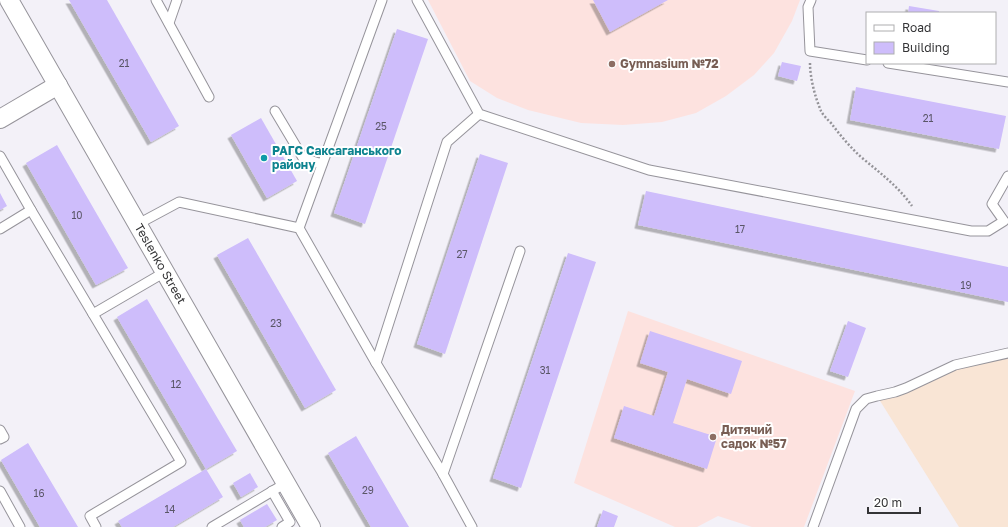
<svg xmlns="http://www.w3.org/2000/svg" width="1008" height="527" viewBox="0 0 1008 527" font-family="'Golos Text',sans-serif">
<defs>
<filter id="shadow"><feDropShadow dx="-3.5" dy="3.5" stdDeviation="0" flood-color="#0004"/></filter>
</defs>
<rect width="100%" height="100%" fill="#f3f1f8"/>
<polygon fill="#f9e5d5" points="1008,353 1008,527 959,527 877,396 937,373"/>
<g fill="#fde2df">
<polygon points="428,0 800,0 792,21 774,53 754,75 726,96 696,113 662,122 623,125 581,123 528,110 497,98 470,81"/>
<polygon points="628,311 855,391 804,527 752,527 718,516 697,527 675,527 574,483"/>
</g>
<g fill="#cebdfb" filter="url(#shadow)">
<polygon points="69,0 107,0 179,126 151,142"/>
<polygon points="593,0 668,0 610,32"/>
<polygon points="909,6 939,11 939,13 908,13"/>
<polygon points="397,29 428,39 365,224 334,213"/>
<polygon points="782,62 801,66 797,81 778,76"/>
<polygon points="856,87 1006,116 999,149 850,120"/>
<polygon points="261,118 297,181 267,198 231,135"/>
<polygon points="57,145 128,268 96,285 26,163"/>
<polygon points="480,154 508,163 445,354 417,344"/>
<polygon points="646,191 1008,267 1008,302 638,225"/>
<polygon points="0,193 7,206 0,210"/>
<polygon points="248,238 336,390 305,408 217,255"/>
<polygon points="568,253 596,262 521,488 493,478"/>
<polygon points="147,299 237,451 206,469 117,317"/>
<polygon points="848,321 866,328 848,377 830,371"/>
<polygon points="650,331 742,361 731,394 687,379 673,423 717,437 707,469 614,438 624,406 654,416 668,372 640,363"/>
<polygon points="356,436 409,527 371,527 328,453"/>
<polygon points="28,443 78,527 40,527 1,460"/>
<polygon points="206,469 223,497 173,527 122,527 118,521"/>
<polygon points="250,473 258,487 241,497 233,483"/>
<polygon points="267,504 277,520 265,527 244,527 240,520"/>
<polygon points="603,510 618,516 614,527 597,527"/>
</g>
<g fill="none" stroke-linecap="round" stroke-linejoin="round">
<defs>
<g id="service">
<polyline points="156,0 209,97"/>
<polyline points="417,0 479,114 649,170 971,231 988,231 1004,221 992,204 1008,176"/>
<polyline points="811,0 808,7 810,51 867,60"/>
<polyline points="169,23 177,0"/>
<polyline points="888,63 1008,82"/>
<polyline points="275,111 303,158 322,164"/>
<polyline points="0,156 31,210"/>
<polyline points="138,224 179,202 299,228 376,363 443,474 472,527"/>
<polyline points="299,228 382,0"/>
<polyline points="0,229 31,210 93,314"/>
<polyline points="376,363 447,142 479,114"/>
<polyline points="0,430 4,437 0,439"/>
<polyline points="443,474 520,251"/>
<polyline points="0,491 20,527"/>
<polyline points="272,491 290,522 282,527"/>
<polyline points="96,527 90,516 181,462 93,314 165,272"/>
<polyline points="212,527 286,483"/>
<polyline points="813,527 856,409 866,399 877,396 895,392 906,388 955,365 1008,353"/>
</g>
<g id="minor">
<path id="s1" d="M9 0 311 527"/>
<polyline points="0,119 58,85"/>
</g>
</defs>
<use href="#service" stroke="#96949b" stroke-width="11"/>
<use href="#minor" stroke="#96949b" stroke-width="20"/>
<path stroke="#949398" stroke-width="2.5" stroke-dasharray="2 2" stroke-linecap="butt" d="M810 63C810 78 815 97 821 111 823 115 827 119 831 123 840 135 850 147 861 157 880 173 898 186 912 206"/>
<use href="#service" stroke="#fff" stroke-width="9"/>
<use href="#minor" stroke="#fff" stroke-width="18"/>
</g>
<g fill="#8d6e63" stroke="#fff" stroke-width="1.5">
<circle cx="612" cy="64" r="4"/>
<circle cx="713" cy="437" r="4"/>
</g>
<circle fill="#0f9aa8" stroke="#fff" stroke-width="1.5" cx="264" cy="158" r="4"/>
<g text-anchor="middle" stroke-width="4" stroke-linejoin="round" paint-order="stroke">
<g font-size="10" fill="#5a5667">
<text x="124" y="67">21</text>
<text x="928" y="122">21</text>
<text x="381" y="130">25</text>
<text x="77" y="219">10</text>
<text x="740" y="233">17</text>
<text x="462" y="258">27</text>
<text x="966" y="289">19</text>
<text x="276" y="327">23</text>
<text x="545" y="374">31</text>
<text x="176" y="388">12</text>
<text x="368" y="494">29</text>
<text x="39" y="497">16</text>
<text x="170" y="513">14</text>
</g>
<g font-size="12" font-weight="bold" fill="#785e54" stroke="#fff" text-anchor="start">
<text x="620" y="68">Gymnasium №72</text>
<text x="721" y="434">Дитячий<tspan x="721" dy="14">садок №57</tspan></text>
</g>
<g font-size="12" font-weight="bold" fill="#0d838f" stroke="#fff" text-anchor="start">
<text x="272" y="155">РАГС Саксаганського<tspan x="272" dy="14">району</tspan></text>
</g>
<g font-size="12" fill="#343436" stroke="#fff">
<text dy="4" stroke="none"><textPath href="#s1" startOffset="304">Teslenko Street</textPath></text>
</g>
</g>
<rect x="866" y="12" width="130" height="52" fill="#ffffff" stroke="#aeaeaf"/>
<rect x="874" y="25" width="20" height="6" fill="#ffffff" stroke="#aeaeaf"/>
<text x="902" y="32" font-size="12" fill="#343436">Road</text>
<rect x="874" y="42" width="20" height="12" fill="#cebdfb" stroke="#aeaeaf"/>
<text x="902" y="52" font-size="12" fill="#343436">Building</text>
<path d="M868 507v6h52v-6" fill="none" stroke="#343436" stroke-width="2"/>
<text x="874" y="507" font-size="12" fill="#343436" stroke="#ffffff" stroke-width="3" paint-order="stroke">20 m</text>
</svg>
